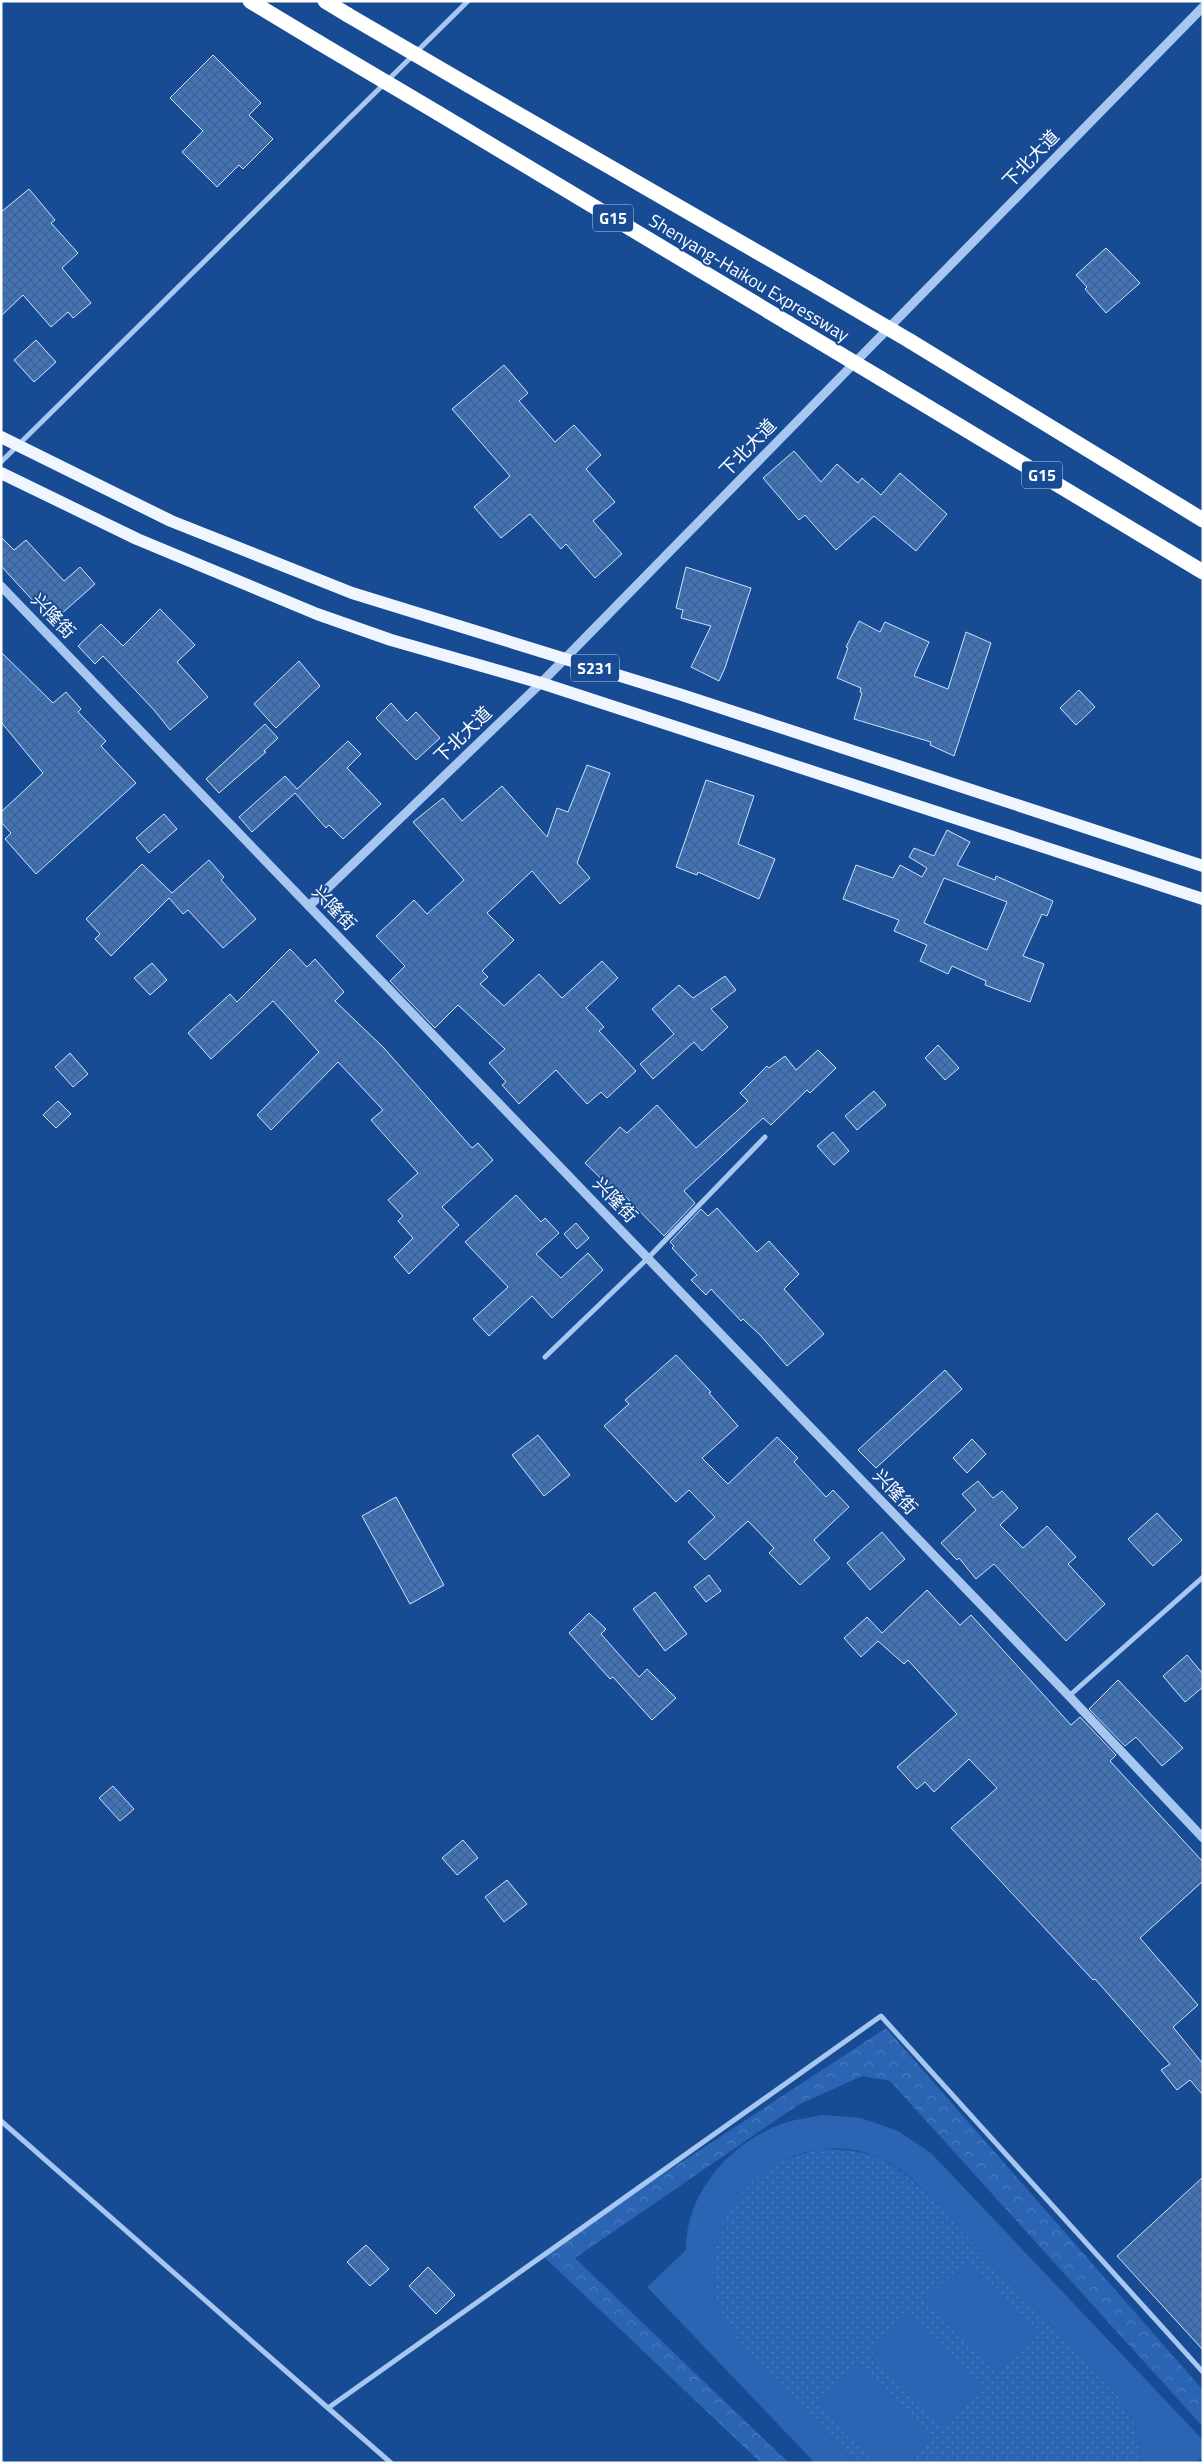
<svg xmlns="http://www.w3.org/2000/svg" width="1204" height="2464" viewBox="0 0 1204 2464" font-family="'Titillium Web','Noto Sans SC',sans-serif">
<defs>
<pattern id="grass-dots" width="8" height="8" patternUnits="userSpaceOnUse" patternTransform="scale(1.25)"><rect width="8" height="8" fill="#2a64b2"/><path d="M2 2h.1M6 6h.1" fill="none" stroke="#4a7bbe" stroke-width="1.8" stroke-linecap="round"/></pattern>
<pattern id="forest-crowns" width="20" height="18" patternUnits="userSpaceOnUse" patternTransform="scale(1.25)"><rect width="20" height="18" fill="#2a64b2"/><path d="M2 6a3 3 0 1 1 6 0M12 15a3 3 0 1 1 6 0" fill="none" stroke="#4a7bbe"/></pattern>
<pattern id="building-cross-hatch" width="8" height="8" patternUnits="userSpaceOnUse" patternTransform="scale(1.25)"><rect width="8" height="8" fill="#3f74bb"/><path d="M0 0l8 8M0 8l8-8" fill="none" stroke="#466084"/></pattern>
</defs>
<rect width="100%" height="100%" fill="#174b94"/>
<path fill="url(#grass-dots)" d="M819 2149C873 2149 890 2158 928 2195L1117 2394 1135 2424 1142 2463H855C828 2435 802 2408 776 2381 760 2364 741 2347 728 2327 696 2278 717 2199 766 2169 783 2159 800 2154 819 2149Z"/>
<polygon fill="url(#forest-crowns)" points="886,2028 1203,2390 1203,2427 890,2081 862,2076 798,2105 575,2258 789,2463 761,2463 541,2254"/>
<g fill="#2a64b2">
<path d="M822 2115 861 2118 898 2131 931 2153 1203 2440V2457L1196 2463H1142L1135 2424 1117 2394 928 2195C912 2179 898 2165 877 2157 789 2120 692 2208 717 2299 727 2336 759 2362 784 2389 808 2414 831 2438 855 2463H815L647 2287 686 2250C685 2193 731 2142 784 2123 796 2119 809 2118 822 2115Z"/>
<polygon points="965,2262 1037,2336 997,2374 925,2299"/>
<polygon points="911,2313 982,2388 942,2426 871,2351"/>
<polygon points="858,2364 929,2439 904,2463 876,2463 818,2402"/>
</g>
<g fill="url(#building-cross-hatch)" stroke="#cee2fc" fill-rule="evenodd">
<polygon points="213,55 261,103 249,115 273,139 243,169 239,165 217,187 182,152 203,131 170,98"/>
<polygon points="29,189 55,220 51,223 78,253 62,268 91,303 73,318 68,312 51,327 23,295 1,316 1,212"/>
<polygon points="1106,248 1140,283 1106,313 1085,289 1087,287 1076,275"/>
<polygon points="36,340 56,362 34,382 14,360"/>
<polygon points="504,365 528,393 519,401 555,442 574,425 601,455 586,469 615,502 593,521 622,554 595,578 566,544 561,549 530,514 501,538 474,507 510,476 452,409"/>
<polygon points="794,451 821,482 837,464 858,483 862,478 881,495 900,473 947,514 916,551 874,516 836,550 805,515 799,520 763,478"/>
<polygon points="1,537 14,550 26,540 64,581 80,567 95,584 60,615 43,596 35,603 1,566"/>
<polygon points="686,567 751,588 725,668 719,681 691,667 711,626 681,618 683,610 676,608"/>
<polygon points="160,609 195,645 177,662 208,697 170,730 154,710 103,656 95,664 78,646 101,624 123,646"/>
<polygon points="859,621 880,632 885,622 929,642 914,676 948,689 966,632 991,643 954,756 930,745 931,742 854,719 862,693 860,692 861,688 837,678 848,648 846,647"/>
<polygon points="1,652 53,703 66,692 81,709 78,712 106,741 101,746 136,783 36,874 5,839 11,833 1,822 1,812 43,773 1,722"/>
<polygon points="299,661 320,686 276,728 254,704"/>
<polygon points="1079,690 1095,707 1076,725 1060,708"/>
<polygon points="391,703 407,721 416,712 440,738 416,760 376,718"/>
<polygon points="265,724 278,738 264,751 266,752 219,793 206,779"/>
<polygon points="348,741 361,754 347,768 381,804 343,839 329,825 326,828 295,793 252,832 239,817 285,776 297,789"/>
<polygon points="587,765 610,773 577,863 590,878 560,904 532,871 487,913 514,940 482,971 488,977 480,984 504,1006 539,974 562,998 602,961 618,978 586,1008 604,1027 599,1031 636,1071 607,1098 601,1092 587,1104 556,1070 519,1104 502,1085 506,1082 489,1063 505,1049 458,1005 435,1028 390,981 405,966 376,936 414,900 427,914 464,880 413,822 443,798 462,821 502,786 547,837 557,808 568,812"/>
<polygon points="706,780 754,796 738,844 775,859 759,899 698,872 697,875 676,867"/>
<polygon points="164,814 177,829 149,853 136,838"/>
<path d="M947 830 970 842 957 865 995 880 996 876 1053 901 1047 916 1042 914 1023 956 1044 964 1030 1002 985 985 986 981 952 966 948 974 920 961 927 945 894 931 899 920 843 899 856 865 893 878 900 865 922 877 927 868 909 857 914 848 934 856ZM944 878 1007 902 987 950 924 923Z"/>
<polygon points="209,860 224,877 221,880 256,919 223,948 188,910 183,914 169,898 111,956 95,939 100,934 86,919 142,864 172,893"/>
<polygon points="290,949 307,967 315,959 344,992 335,1001 384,1048 472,1148 478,1143 493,1160 442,1207 459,1225 409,1274 394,1257 413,1238 398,1221 403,1216 388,1200 418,1173 371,1120 383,1110 338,1062 271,1130 257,1115 319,1052 273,1001 211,1059 188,1033 230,994 237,1002"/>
<polygon points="152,963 167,980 150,995 134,978"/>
<polygon points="725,976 736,990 711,1009 728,1027 702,1051 694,1042 653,1079 640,1064 674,1034 652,1009 679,985 693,998"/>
<polygon points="938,1045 959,1068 945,1080 925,1058"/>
<polygon points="818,1050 836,1068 810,1093 807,1090 771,1125 763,1118 684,1191 695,1203 664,1236 621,1192 618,1195 585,1163 620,1127 627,1133 657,1105 696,1148 748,1101 740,1093 767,1066 769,1068 785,1056 796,1070"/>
<polygon points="70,1053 88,1074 73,1087 55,1067"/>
<polygon points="874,1091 886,1105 857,1130 845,1116"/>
<polygon points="58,1101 71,1114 56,1128 43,1115"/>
<polygon points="833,1132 849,1151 834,1165 817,1146"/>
<polygon points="516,1195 541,1222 545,1218 559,1233 536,1254 561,1278 588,1253 603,1270 552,1318 532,1296 489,1336 473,1319 508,1287 465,1242"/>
<polygon points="717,1208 757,1252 769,1241 799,1274 784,1289 824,1334 787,1366 760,1335 743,1319 741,1321 711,1289 706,1295 691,1280 697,1275 672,1248 674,1246 670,1242 701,1209 708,1216"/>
<polygon points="576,1223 589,1238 577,1249 564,1234"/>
<polygon points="676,1355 711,1392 709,1393 738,1426 702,1458 728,1484 777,1437 798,1458 794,1462 826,1497 833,1490 849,1507 814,1540 830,1558 800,1585 769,1553 774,1548 748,1521 705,1560 688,1542 715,1517 689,1490 676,1502 604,1426 629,1404 625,1400"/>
<polygon points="945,1370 962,1389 876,1468 858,1450"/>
<polygon points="538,1435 570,1475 544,1496 512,1455"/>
<polygon points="972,1439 986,1454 967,1473 953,1458"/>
<polygon points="978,1481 993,1498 1002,1491 1018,1508 1000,1525 1023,1548 1047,1526 1076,1557 1068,1564 1105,1604 1066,1641 994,1564 976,1579 959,1558 957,1560 941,1543 976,1510 962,1494"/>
<polygon points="396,1497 444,1585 410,1604 362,1516"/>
<polygon points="1157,1513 1182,1540 1153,1566 1128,1539"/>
<polygon points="882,1532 905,1559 870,1590 847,1563"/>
<polygon points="709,1575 721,1591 706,1602 694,1587"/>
<polygon points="927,1590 960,1625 971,1615 1071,1725 1080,1717 1116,1755 1110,1761 1203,1862 1203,1881 1140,1938 1198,2005 1173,2027 1203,2064 1203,2095 1190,2080 1177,2090 1161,2070 1170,2064 1095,1979 1093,1980 951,1828 997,1788 969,1759 934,1792 925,1782 917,1789 897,1767 957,1714 908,1660 904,1664 878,1641 861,1657 844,1638 867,1617 882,1633"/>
<polygon points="655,1592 687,1634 665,1651 633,1609"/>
<polygon points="589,1613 606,1629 601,1634 639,1677 647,1669 676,1698 652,1720 613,1677 610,1679 569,1633"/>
<polygon points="1187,1655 1203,1674 1203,1687 1185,1702 1163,1676"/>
<polygon points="1118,1680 1183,1748 1162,1766 1136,1737 1125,1746 1089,1709"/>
<polygon points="113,1786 134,1809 120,1821 99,1798"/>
<polygon points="463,1840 478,1858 457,1875 442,1858"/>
<polygon points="507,1880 527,1904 504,1922 485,1897"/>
<polygon points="1203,2177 1203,2350 1117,2256"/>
<polygon points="366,2245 389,2269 370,2286 347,2262"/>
<polygon points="428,2267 455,2295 436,2314 409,2286"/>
</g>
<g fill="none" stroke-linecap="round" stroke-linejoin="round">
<g stroke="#a7c7f1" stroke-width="5">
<polyline points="1,462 468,1"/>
<polyline points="545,1357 648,1258 765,1137"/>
<polyline points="1069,1696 1203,1577"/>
<polyline points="1,2121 328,2408 881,2016 1203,2372"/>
<polyline points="328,2408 391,2463"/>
</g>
<g stroke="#a7c7f1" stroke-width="9">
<polyline points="1,586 1069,1696 1203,1838"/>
<polyline points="309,906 541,683 1203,7"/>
</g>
<g stroke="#f0f6ff" stroke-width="12">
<polyline points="1,437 171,521 352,593 682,695 1203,866"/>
<polyline points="1,473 137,539 317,614 391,640 541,683 1203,899"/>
</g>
<g stroke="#fff" stroke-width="15">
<polyline points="250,1 318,42"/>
<polyline points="325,1 348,15"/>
<polyline points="468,85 818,287"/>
<polyline points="438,113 788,323"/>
<polyline points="910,341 1203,520"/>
<polyline points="880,378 1203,572"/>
</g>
<g stroke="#fff" stroke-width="15">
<polyline points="348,15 468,85"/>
<polyline points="318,42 438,113"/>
<polyline points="818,287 910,341"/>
<polyline points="788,323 880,378"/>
</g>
</g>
<g text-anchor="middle" stroke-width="4" stroke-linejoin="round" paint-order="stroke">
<g fill="#174b94" stroke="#b9c9df" stroke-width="1">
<rect x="593" y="204.5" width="40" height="27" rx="4"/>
<rect x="1022" y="461.5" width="40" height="27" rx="4"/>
<rect x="571" y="654.5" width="48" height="27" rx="4"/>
</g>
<g font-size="16" font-weight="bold" fill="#fff">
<text x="613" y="224">G15</text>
<text x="1042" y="481">G15</text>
<text x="595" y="674">S231</text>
</g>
<g font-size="18" fill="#fff" stroke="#174b94">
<text transform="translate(1031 159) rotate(-46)" y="6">下北大道</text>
<text transform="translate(749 278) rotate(31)" y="6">Shenyang-Haikou Expressway</text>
<text transform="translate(748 448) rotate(-46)" y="6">下北大道</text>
<text transform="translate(53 616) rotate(46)" y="6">兴隆街</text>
<text transform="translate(463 735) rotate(-44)" y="6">下北大道</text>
<text transform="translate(334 908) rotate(46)" y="6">兴隆街</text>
<text transform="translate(615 1200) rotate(46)" y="6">兴隆街</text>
<text transform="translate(895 1492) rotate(46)" y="6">兴隆街</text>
</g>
</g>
<rect width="1204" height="2464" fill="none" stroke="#ffffff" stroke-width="5"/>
</svg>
